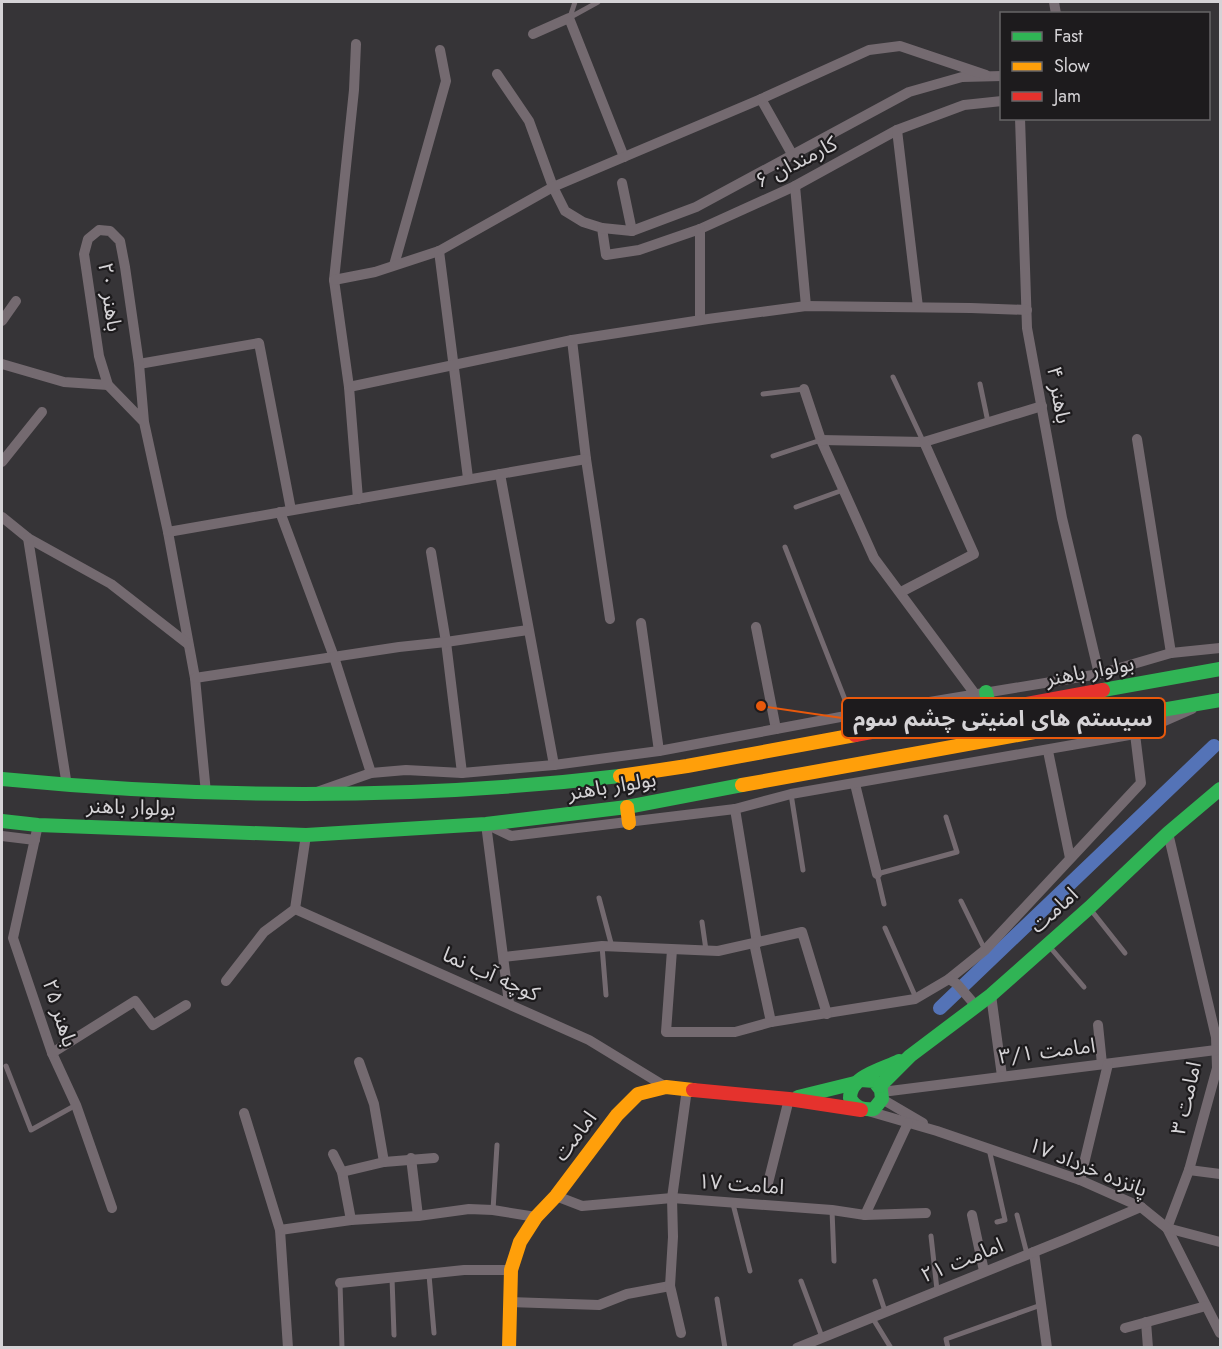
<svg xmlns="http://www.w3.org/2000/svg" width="1222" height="1349" viewBox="0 0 1222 1349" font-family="Jost,'Noto Sans Arabic',sans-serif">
<rect width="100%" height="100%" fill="#363437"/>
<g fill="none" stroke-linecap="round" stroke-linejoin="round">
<polyline stroke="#5473b7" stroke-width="14" points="940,1008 1214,746"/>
<g stroke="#746a70" stroke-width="5">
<polyline points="570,17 575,2"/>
<polyline points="569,18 598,2"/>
<polyline points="893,377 923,441"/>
<polyline points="980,384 988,422"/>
<polyline points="763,394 804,389"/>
<polyline points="773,456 821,440"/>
<polyline points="796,507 843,490"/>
<polyline points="785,547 851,715"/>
<polyline points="791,794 803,870"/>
<polyline points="599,898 612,947"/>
<polyline points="961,901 985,950"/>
<polyline points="884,904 877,874 957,852 946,817"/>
<polyline points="1091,910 1125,953"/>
<polyline points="702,922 706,950"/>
<polyline points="885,928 916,998"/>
<polyline points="602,946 606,995"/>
<polyline points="1049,946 1084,987"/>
<polyline points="6,1066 31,1130 76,1105"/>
<polyline points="989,1149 1005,1220 997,1222"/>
<polyline points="733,1204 750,1271"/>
<polyline points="493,1210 497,1145"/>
<polyline points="832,1210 834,1261"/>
<polyline points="1017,1215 1027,1254"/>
<polyline points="931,1236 937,1290"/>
<polyline points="429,1275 434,1333"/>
<polyline points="392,1278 394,1335"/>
<polyline points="801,1281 822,1337"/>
<polyline points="875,1281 885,1311"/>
<polyline points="340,1283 342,1348"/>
<polyline points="717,1299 725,1348"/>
<polyline points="872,1317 891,1348"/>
<polyline points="948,1348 946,1339 1041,1305"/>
</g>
<g stroke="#746a70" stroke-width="10">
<polyline points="1054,2 1056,14"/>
<polyline points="533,34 569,18 624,157"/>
<polyline points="356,44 354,90 334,280 349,387 358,499"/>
<polyline points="497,74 529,121 553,187 565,211 583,222 602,228 606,255 639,250 700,229 795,186 897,130 964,105 1002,101"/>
<polyline points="761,99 792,154"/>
<polyline points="1020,118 1027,328 1062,518 1099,674"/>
<polyline points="897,130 918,307"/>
<polyline points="622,183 632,231"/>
<polyline points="795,186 806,306"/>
<polyline points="602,228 632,231 696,207 909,92 962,77 1002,76"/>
<polyline points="439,251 468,478"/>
<polyline points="394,265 446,81 440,50"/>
<polyline points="334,280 375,272 439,251 553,187 761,99 869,50 900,46 986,75"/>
<polyline points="700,320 700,229"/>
<polyline points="2,321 16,301"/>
<polyline points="572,340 586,459 610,619"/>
<polyline points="2,364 64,382 108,385"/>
<polyline points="139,364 259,343 291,510"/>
<polyline points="349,387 572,340 708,319 806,306 971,308 1027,310"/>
<polyline points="804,389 821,440 874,558 975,694"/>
<polyline points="144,422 108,385 99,356 84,254 88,239 99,230 110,231 120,241 125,267 139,364 144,422 168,532 195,678 206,793"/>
<polyline points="1137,439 1171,653"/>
<polyline points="821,440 924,442 1042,406"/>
<polyline points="2,462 42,412"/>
<polyline points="500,474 554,765"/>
<polyline points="280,512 334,657 371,773"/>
<polyline points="2,517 28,538 111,584 188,644"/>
<polyline points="168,532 586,459"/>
<polyline points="28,538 67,786"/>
<polyline points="431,552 446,642 462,773"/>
<polyline points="901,592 974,554 924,442"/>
<polyline points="641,623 659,751"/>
<polyline points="756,627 776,729"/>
<polyline points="195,678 399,647 446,642 528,630"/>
<polyline points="1048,751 1070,858"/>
<polyline points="855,784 877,874"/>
<polyline points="317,792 371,773 406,770 462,773 554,765 659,751 851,715 1099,674 1171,653 1220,648"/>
<polyline points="735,809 757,943"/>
<polyline points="486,824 511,836 735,809 791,794 1135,734 1192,709"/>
<polyline points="486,824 509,1003"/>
<polyline points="38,825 13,938 52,1053 76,1105 112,1208"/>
<polyline points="1168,833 1216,1037 1217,1068 1189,1170 1167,1228 1220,1333"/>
<polyline points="2,836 35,840"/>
<polyline points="295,909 589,1040 666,1087"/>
<polyline points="754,943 771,1022"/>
<polyline points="672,950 666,1032 735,1032 771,1022 915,999 949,979 985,950 1141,783 1135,734"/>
<polyline points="504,957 602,946 718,951 802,932 827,1014"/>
<polyline points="949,979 957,984 976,1006"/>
<polyline points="226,981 264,932 295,909 306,835"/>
<polyline points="991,995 1002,1076"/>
<polyline points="1098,1025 1102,1064"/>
<polyline points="52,1053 135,1001 153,1025 186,1005"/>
<polyline points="359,1062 374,1104 384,1162"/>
<polyline points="882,1092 1216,1050"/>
<polyline points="882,1099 923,1123"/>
<polyline points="868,1111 937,1131 1080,1180 1141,1207 1167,1228 1220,1242"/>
<polyline points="244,1113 280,1230 288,1348"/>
<polyline points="333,1154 342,1172 351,1220"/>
<polyline points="411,1158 418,1216"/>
<polyline points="1189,1170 1220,1174"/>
<polyline points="342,1172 384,1162 434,1158"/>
<polyline points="1080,1180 1108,1064"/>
<polyline points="768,1183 789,1099"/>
<polyline points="556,1196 582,1206 672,1198 832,1210 865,1215 926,1213"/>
<polyline points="865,1215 908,1123"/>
<polyline points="972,1215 984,1271"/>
<polyline points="280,1230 351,1220 418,1216 469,1209 493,1210 536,1217"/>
<polyline points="1034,1252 1047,1348"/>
<polyline points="340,1283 464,1270 511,1270"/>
<polyline points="509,1302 599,1305 627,1294 670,1286"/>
<polyline points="1146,1322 1148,1348"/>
<polyline points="1125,1328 1206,1306"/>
<polyline points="681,1333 670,1286 673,1237 672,1198 687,1089"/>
<polyline points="797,1348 1066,1239 1141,1207"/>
</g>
<g stroke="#30b455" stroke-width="14">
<polyline points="1103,690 1220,669"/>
<polyline points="986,692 990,710"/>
<polyline points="1051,729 1220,700"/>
<path d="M2 779C208 799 414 800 620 776"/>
<polyline points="2,821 38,825 306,835 486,824 627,807 742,785"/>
<path d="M861 1080 874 1081 881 1090 882 1099 874 1109C863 1110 855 1108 850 1098 850 1076 883 1069 899 1061"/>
<polyline points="880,1086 910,1056 991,995 1089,908 1168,833 1220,789"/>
<polyline points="798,1097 855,1083"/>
</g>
<g stroke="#ff9f0a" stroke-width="14">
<polyline points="620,776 687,766 855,735"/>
<polyline points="742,785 1051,729"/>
<polyline points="627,807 629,823"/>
<polyline points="509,1348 511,1270 520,1242 536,1217 556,1196 617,1115 638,1094 666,1087 693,1090"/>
</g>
<g stroke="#e5322d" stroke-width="14">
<polyline points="855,735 1103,690"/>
<polyline points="693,1090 789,1099 861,1110"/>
</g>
</g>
<g text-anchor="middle" stroke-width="4.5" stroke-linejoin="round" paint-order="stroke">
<g font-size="21" fill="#d5d3d6" stroke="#1d1b1d">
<text transform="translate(796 162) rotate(-27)" y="7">کارمندان ۶</text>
<text transform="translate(110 297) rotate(82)" y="7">باهنر ۲۰</text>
<text transform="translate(1059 395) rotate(80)" y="7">باهنر ۴</text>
<text transform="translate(1090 671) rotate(-10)" y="7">بولوار باهنر</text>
<text transform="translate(612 786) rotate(-9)" y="7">بولوار باهنر</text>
<text transform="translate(131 807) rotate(2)" y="7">بولوار باهنر</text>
<text transform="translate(1054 910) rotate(-42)" y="7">امامت</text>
<text transform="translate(491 974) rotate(24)" y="7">کوچه آب نما</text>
<text transform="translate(60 1013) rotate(72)" y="7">باهنر ۲۵</text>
<text transform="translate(1047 1051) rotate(-7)" y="7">امامت ۳/۱</text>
<text transform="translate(1186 1098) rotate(-77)" y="7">امامت ۳</text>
<text transform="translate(575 1136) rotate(-53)" y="7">امامت</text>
<text transform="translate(1088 1167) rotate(22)" y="7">پانزده خرداد ۱۷</text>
<text transform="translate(741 1184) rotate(4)" y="7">امامت ۱۷</text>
<text transform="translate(962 1260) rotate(-22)" y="7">امامت ۲۱</text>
</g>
</g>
<path fill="none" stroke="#e8590c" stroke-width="2" d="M761 706L842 718"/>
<circle fill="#e8590c" stroke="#1d1b1d" stroke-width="2" cx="761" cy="706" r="6"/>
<rect fill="#1d1b1d" stroke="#e8590c" stroke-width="2" x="842" y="698" width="323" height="40" rx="6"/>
<g font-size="22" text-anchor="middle" font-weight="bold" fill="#d5d3d6">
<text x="1003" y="726">سیستم های امنیتی چشم سوم</text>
</g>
<rect width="1222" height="1349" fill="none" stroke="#d5d3d6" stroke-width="6"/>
<rect x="1000" y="12" width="210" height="108" fill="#1d1b1d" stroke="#676567" stroke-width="1.5"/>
<rect x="1012" y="32" width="30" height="9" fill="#30b455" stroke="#676567" stroke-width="1.5"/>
<text x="1054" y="42" font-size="18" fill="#d5d3d6">Fast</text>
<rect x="1012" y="62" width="30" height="9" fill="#ff9f0a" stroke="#676567" stroke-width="1.5"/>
<text x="1054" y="72" font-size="18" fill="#d5d3d6">Slow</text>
<rect x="1012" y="92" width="30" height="9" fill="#e5322d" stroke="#676567" stroke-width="1.5"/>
<text x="1054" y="102" font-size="18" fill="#d5d3d6">Jam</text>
</svg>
